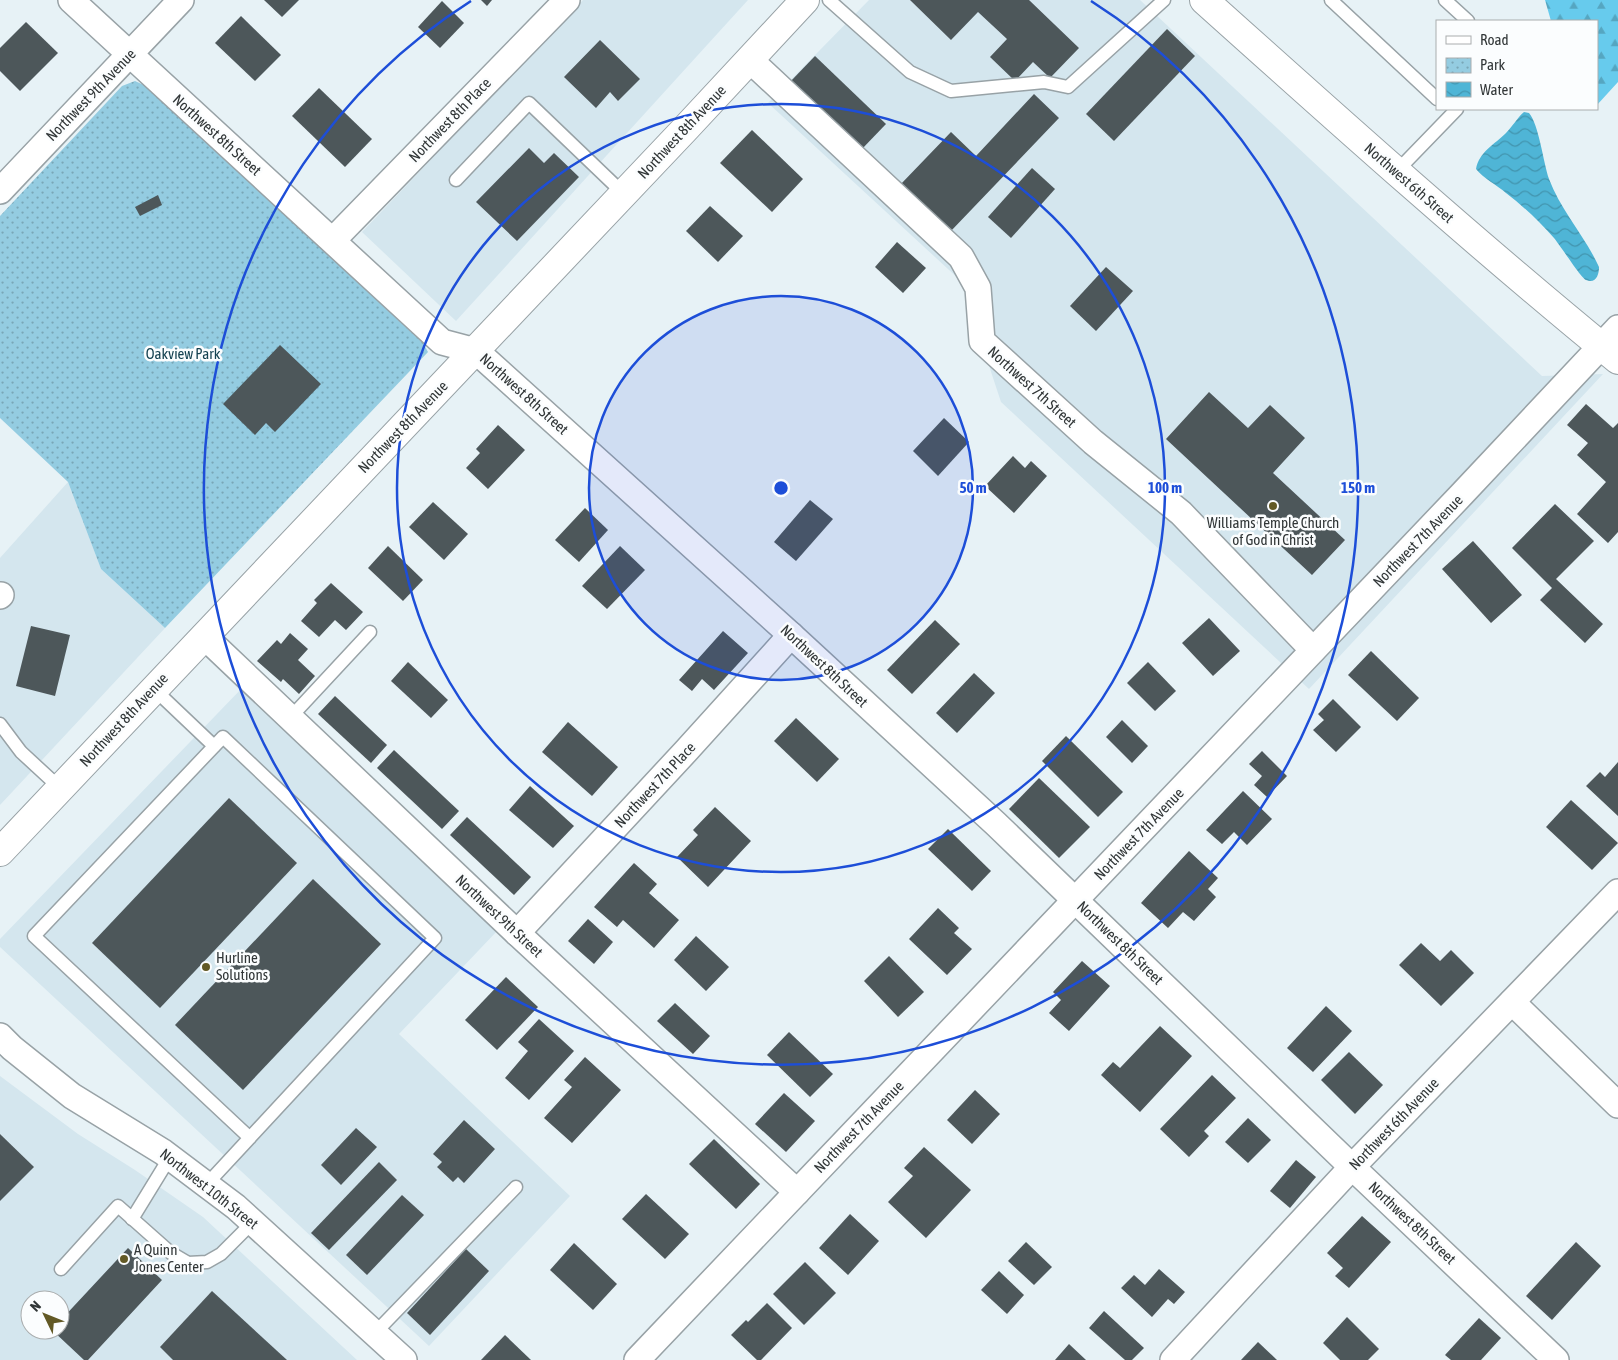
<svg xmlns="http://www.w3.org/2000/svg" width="1618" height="1360" viewBox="0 0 1618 1360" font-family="'Asap Condensed',sans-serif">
<defs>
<pattern id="forest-firs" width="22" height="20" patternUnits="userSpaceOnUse" patternTransform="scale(1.25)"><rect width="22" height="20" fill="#67cbed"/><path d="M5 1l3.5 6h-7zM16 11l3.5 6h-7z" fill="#55a6c1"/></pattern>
<pattern id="park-dots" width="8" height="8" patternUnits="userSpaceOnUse" patternTransform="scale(1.25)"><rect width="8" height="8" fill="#94cce1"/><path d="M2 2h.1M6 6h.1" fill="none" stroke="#79a6b7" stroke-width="1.8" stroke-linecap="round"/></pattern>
<pattern id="water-waves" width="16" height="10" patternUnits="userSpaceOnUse" patternTransform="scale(1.25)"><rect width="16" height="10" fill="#4fb5d6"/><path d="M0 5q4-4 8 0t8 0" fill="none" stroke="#4294ae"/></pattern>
</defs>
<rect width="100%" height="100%" fill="#e7f2f6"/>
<g fill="#d4e6ee" fill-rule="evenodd">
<polygon points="583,0 748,0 456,321 362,232"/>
<polygon points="869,0 1140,0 1542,376 1603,374 1309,689 1001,402 961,281 768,103"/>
<polygon points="68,482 101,569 165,628 0,805 0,558"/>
<polygon points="244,686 499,929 399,1034 570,1196 429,1346 0,947 0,939"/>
<path d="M0 1076 78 1134 135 1170 203 1217 357 1360H0ZM30 1300H60V1330H30Z"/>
</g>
<polygon fill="url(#forest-firs)" points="1545,0 1618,0 1618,82 1597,105 1597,21 1551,21"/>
<polygon fill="url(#park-dots)" points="135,81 146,86 423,343 428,352 165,628 101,569 68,482 0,418 0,216 122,86"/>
<path fill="url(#water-waves)" d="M1524 112 1529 113C1539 125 1543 161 1549 179 1561 211 1585 236 1599 267 1599 275 1596 284 1586 280 1581 278 1560 245 1554 238 1539 221 1523 206 1506 193 1497 185 1483 178 1476 169 1479 152 1495 144 1506 133 1513 126 1517 118 1524 112Z"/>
<g fill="#4d575a">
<polygon points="264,0 299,0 282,17"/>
<polygon points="481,0 492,0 487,6"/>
<polygon points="910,0 1029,0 1079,48 1050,78 1033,62 1015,81 990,57 1007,39 978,12 951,40"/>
<polygon points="442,1 464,23 440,48 418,27"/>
<polygon points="241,16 281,55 255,81 215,43"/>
<polygon points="26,22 58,53 20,91 0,71 0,48"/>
<polygon points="1167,29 1195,56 1114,141 1086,114"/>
<polygon points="600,40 640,79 618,101 610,92 596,108 564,77"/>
<polygon points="815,56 886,124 861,150 790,82"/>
<polygon points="319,88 372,139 345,167 292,116"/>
<polygon points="1034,94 1059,118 950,232 900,185 951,132 976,156"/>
<polygon points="752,130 803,179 772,212 720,163"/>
<polygon points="529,148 544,163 554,153 579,177 517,241 476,202"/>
<polygon points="1032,168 1055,189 1011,238 988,217"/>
<polygon points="158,195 162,205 140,216 135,207"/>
<polygon points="710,206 743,236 718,262 686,231"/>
<polygon points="897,242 926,268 903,293 875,267"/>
<polygon points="1106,267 1133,291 1096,331 1070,306"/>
<polygon points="280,345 321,384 275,432 266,423 255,435 223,404"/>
<polygon points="1209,392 1248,428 1270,405 1305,438 1273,473 1345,540 1312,575 1166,439"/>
<polygon points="1586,404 1613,428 1618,423 1618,532 1608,543 1577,514 1606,482 1577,455 1588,443 1567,425"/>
<polygon points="944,418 969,442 938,476 913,451"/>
<polygon points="498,425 525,450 488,489 466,468 480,453 476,449"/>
<polygon points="1013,456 1025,468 1031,461 1047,476 1014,513 985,486"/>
<polygon points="810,500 833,519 796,561 774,542"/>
<polygon points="433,502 468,534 444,560 409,527"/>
<polygon points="1555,504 1594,541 1556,579 1603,624 1585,643 1540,600 1552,588 1512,548"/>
<polygon points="585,508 608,530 579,562 555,540"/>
<polygon points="1473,541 1522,595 1491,623 1442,569"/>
<polygon points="388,546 423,580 403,601 368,568"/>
<polygon points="620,546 645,570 607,609 582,586"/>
<polygon points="331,583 363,612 346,630 335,620 319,637 301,621 317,603 314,600"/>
<polygon points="1209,618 1240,651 1213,676 1182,643"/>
<polygon points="935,620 960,644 912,694 887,670"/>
<polygon points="31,626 70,635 55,696 16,686"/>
<polygon points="723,631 748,653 714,690 702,679 692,691 679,680"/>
<polygon points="290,633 308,649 298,660 315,676 299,694 283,679 281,682 257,661 277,640 281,644"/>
<polygon points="1371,651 1419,698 1397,721 1348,675"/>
<polygon points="408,662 448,700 431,718 391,681"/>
<polygon points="1148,662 1176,691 1155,711 1127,683"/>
<polygon points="974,673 995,693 957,733 936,713"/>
<polygon points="335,696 387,745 371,763 318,714"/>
<polygon points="1333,699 1361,727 1336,752 1313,730 1324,720 1318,714"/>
<polygon points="796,718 839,759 817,782 774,741"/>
<polygon points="1122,720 1148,746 1132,763 1106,737"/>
<polygon points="568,722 618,767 592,796 542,752"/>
<polygon points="1066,736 1123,792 1098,817 1042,761"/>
<polygon points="394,750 459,811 442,829 377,768"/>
<polygon points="1262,751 1287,776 1267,797 1254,785 1262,776 1249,764"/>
<polygon points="1618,762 1618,816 1586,786 1600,772 1605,777"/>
<polygon points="1039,778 1090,827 1059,858 1009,809"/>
<polygon points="530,786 574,826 553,848 509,810"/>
<polygon points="1243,791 1272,819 1247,845 1234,832 1222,844 1206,830"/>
<polygon points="229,798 297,863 160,1008 92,943"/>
<polygon points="1571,800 1618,843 1592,870 1546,827"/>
<polygon points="715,807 751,841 708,887 677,857 698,835 693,830"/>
<polygon points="467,817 531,877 514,895 450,835"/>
<polygon points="948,829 991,871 972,891 928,849"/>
<polygon points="1189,851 1218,878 1208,889 1216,897 1194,921 1183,912 1168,928 1141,903"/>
<polygon points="634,863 657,884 649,893 679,920 654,948 623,920 617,927 594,907"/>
<polygon points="313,879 381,944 243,1090 175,1025"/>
<polygon points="938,908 959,928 954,933 972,949 947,975 909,939"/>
<polygon points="588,919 613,942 594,964 568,941"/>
<polygon points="696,936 729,967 706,991 674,960"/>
<polygon points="1421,943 1440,961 1451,950 1474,973 1441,1006 1399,965"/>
<polygon points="889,956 924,992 898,1017 864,981"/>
<polygon points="1082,961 1110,986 1069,1031 1049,1013 1061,1000 1053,992"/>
<polygon points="506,977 538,1007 497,1050 465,1020"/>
<polygon points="675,1003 710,1036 693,1054 657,1021"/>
<polygon points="1326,1006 1352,1031 1313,1072 1287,1048"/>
<polygon points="539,1019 574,1051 529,1100 505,1078 528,1051 518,1042"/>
<polygon points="1160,1026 1192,1056 1140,1112 1101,1075 1113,1062 1120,1068"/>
<polygon points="789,1032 833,1074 810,1097 767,1055"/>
<polygon points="1349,1052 1383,1085 1355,1114 1321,1080"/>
<polygon points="585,1057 621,1090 572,1143 544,1118 572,1087 564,1080"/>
<polygon points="1212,1075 1236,1098 1204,1131 1209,1136 1189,1157 1160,1129"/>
<polygon points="975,1090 1000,1114 972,1144 947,1120"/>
<polygon points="784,1093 815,1121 786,1152 755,1124"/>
<polygon points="1248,1118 1271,1140 1248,1163 1225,1142"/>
<polygon points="464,1120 495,1149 464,1183 458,1177 453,1182 437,1167 442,1162 433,1154"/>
<polygon points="356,1128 377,1147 341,1185 321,1165"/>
<polygon points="0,1134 34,1167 0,1201"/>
<polygon points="714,1139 760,1184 736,1209 689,1164"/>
<polygon points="924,1147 971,1190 926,1238 888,1202 913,1176 904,1168"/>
<polygon points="1296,1160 1316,1177 1290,1208 1270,1191"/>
<polygon points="379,1162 397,1180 329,1250 311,1233"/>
<polygon points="646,1194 689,1234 665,1259 622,1219"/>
<polygon points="402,1195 424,1215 367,1275 346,1255"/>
<polygon points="850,1214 879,1241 848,1275 819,1248"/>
<polygon points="1362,1216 1391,1242 1349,1288 1335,1276 1343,1268 1327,1253"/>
<polygon points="1026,1242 1052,1267 1034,1285 1008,1261"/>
<polygon points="1576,1242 1601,1266 1552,1320 1526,1296"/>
<polygon points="574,1243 617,1284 593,1310 550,1270"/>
<polygon points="128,1248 162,1280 88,1360 84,1360 52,1330 60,1330 60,1321"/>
<polygon points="466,1249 489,1271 430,1335 407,1313"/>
<polygon points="805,1262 836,1293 804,1325 773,1294"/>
<polygon points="1159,1269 1185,1292 1174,1304 1168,1299 1152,1317 1121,1288 1134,1275 1145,1285"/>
<polygon points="999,1271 1024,1295 1007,1314 981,1290"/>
<polygon points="212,1291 287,1360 173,1360 160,1347"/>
<polygon points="767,1303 792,1328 761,1360 757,1360 731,1335 746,1320 748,1322"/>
<polygon points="1104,1311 1144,1348 1132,1360 1125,1360 1089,1328"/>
<polygon points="1347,1317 1379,1349 1368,1360 1340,1360 1323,1343"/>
<polygon points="1479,1318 1501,1338 1481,1360 1451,1360 1445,1355"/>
<polygon points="505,1335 531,1360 481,1360"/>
<polygon points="1258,1342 1277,1360 1241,1360"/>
<polygon points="1069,1344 1086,1360 1055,1360"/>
</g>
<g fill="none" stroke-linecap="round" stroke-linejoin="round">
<defs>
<g id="service">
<polyline points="829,0 910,72 951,91 1044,82 1068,87 1164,0"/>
<polyline points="1331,0 1437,99"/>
<polyline points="1445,0 1468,21"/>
<polyline points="1396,172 1457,109"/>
<polyline points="456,180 529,103 624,194"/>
<polyline points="154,689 214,746"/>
<polyline points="290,718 370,632"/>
<polyline points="0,724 21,752 60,788"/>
<polyline points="207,1184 435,938 223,737 34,936 250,1138"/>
<polyline points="132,1219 170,1157"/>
<polyline points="61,1269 118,1206 171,1253 188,1263 207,1262 221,1254 253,1222"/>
<polyline points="375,1333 516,1187"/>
</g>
<g id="minor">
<polyline points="71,0 442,342 476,351 791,635 996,824 1352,1167 1556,1360"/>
<polyline points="750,60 961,257 978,288 982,341 1093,442 1181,513 1313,650"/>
<polyline points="0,191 181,0"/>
<polyline points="333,240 567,0"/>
<polyline points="0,596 1,595"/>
<polyline points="204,636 517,933 797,1192"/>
<polyline points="517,933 686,751 791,635"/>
<polyline points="1512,1002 1618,1105"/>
<polyline points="0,1036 12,1048 72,1096 163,1152 236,1207 404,1360"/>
<polyline points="637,1360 1462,494 1618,328"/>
<polyline points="1173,1360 1352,1167 1618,892"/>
</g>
<g id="tertiary">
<path d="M1204 0C1340 122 1476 244 1618 360"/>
<polyline points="0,852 686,128 805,0"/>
</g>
</defs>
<use href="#service" stroke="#98a2a6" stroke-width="15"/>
<use href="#minor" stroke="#98a2a6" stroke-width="28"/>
<use href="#tertiary" stroke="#98a2a6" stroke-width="30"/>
<use href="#service" stroke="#fff" stroke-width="12"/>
<use href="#minor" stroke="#fff" stroke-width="25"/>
<use href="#tertiary" stroke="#fff" stroke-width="28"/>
</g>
<circle cx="781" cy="488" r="192" fill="#1d4ed8" fill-opacity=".12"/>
<g fill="none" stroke="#1d4ed8" stroke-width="2.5">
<circle cx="781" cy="488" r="192"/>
<circle cx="781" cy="488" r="384"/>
<path d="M1091 1A577 577 0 1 1 471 1"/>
</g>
<g fill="#625925" stroke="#fbfdfe" stroke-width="2">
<circle cx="1273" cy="506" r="5"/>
<circle cx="206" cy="967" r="5"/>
<circle cx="124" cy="1259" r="5"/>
</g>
<g text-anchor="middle" stroke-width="5" stroke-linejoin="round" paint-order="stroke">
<g font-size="15" fill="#313637" stroke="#fbfdfe">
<text transform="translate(91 95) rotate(-46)" y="5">Northwest 9th Avenue</text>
<text transform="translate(450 120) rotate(-46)" y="5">Northwest 8th Place</text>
<text transform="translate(682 132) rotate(-47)" y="5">Northwest 8th Avenue</text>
<text transform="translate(217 135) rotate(42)" y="5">Northwest 8th Street</text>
<text transform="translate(1409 183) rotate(41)" y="5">Northwest 6th Street</text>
<text transform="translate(1032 387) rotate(42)" y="5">Northwest 7th Street</text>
<text transform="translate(524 394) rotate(42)" y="5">Northwest 8th Street</text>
<text transform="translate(403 427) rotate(-46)" y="5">Northwest 8th Avenue</text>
<text transform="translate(1418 541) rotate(-46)" y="5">Northwest 7th Avenue</text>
<text transform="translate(824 666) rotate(43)" y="5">Northwest 8th Street</text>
<text transform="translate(124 720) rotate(-47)" y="5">Northwest 8th Avenue</text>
<text transform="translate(655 785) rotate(-47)" y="5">Northwest 7th Place</text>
<text transform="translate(1139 834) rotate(-46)" y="5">Northwest 7th Avenue</text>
<text transform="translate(499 916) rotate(43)" y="5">Northwest 9th Street</text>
<text transform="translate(1120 943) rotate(44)" y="5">Northwest 8th Street</text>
<text transform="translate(1394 1124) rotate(-46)" y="5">Northwest 6th Avenue</text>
<text transform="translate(859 1127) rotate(-46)" y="5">Northwest 7th Avenue</text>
<text transform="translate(209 1189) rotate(38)" y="5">Northwest 10th Street</text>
<text transform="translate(1412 1223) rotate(43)" y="5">Northwest 8th Street</text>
</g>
<g font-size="15" fill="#154251" stroke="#fbfdfe">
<text x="183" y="359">Oakview Park</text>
</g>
<g font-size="15" fill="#313637" stroke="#fbfdfe" text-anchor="start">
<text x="1273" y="528" text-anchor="middle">Williams Temple Church<tspan x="1273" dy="17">of God in Christ</tspan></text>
<text x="216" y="963">Hurline<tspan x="216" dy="17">Solutions</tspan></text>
<text x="134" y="1255">A Quinn<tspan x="134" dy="17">Jones Center</tspan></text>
</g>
</g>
<circle cx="781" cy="488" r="8" fill="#1d4ed8" stroke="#fbfdfe" stroke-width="2.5"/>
<g font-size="15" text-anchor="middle" font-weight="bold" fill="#1d4ed8" stroke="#fbfdfe" stroke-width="5" stroke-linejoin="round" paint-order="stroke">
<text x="973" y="493">50 m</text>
<text x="1165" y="493">100 m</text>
<text x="1358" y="493">150 m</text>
</g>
<rect x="1436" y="20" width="162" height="90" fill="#fbfdfe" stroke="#aaadae"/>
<rect x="1446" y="36" width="25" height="8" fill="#ffffff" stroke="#aaadae"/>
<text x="1480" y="45" font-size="15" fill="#313637">Road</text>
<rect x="1446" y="58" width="25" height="15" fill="url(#park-dots)" stroke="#aaadae"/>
<text x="1480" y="70" font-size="15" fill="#313637">Park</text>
<rect x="1446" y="82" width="25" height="15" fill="url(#water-waves)" stroke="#aaadae"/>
<text x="1480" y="95" font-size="15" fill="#313637">Water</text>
<g transform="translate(45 1315) rotate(313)"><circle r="24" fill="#fbfdfe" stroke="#aaadae"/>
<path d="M0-4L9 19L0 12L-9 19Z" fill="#625925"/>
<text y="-8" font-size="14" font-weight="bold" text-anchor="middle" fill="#313637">N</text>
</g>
</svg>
